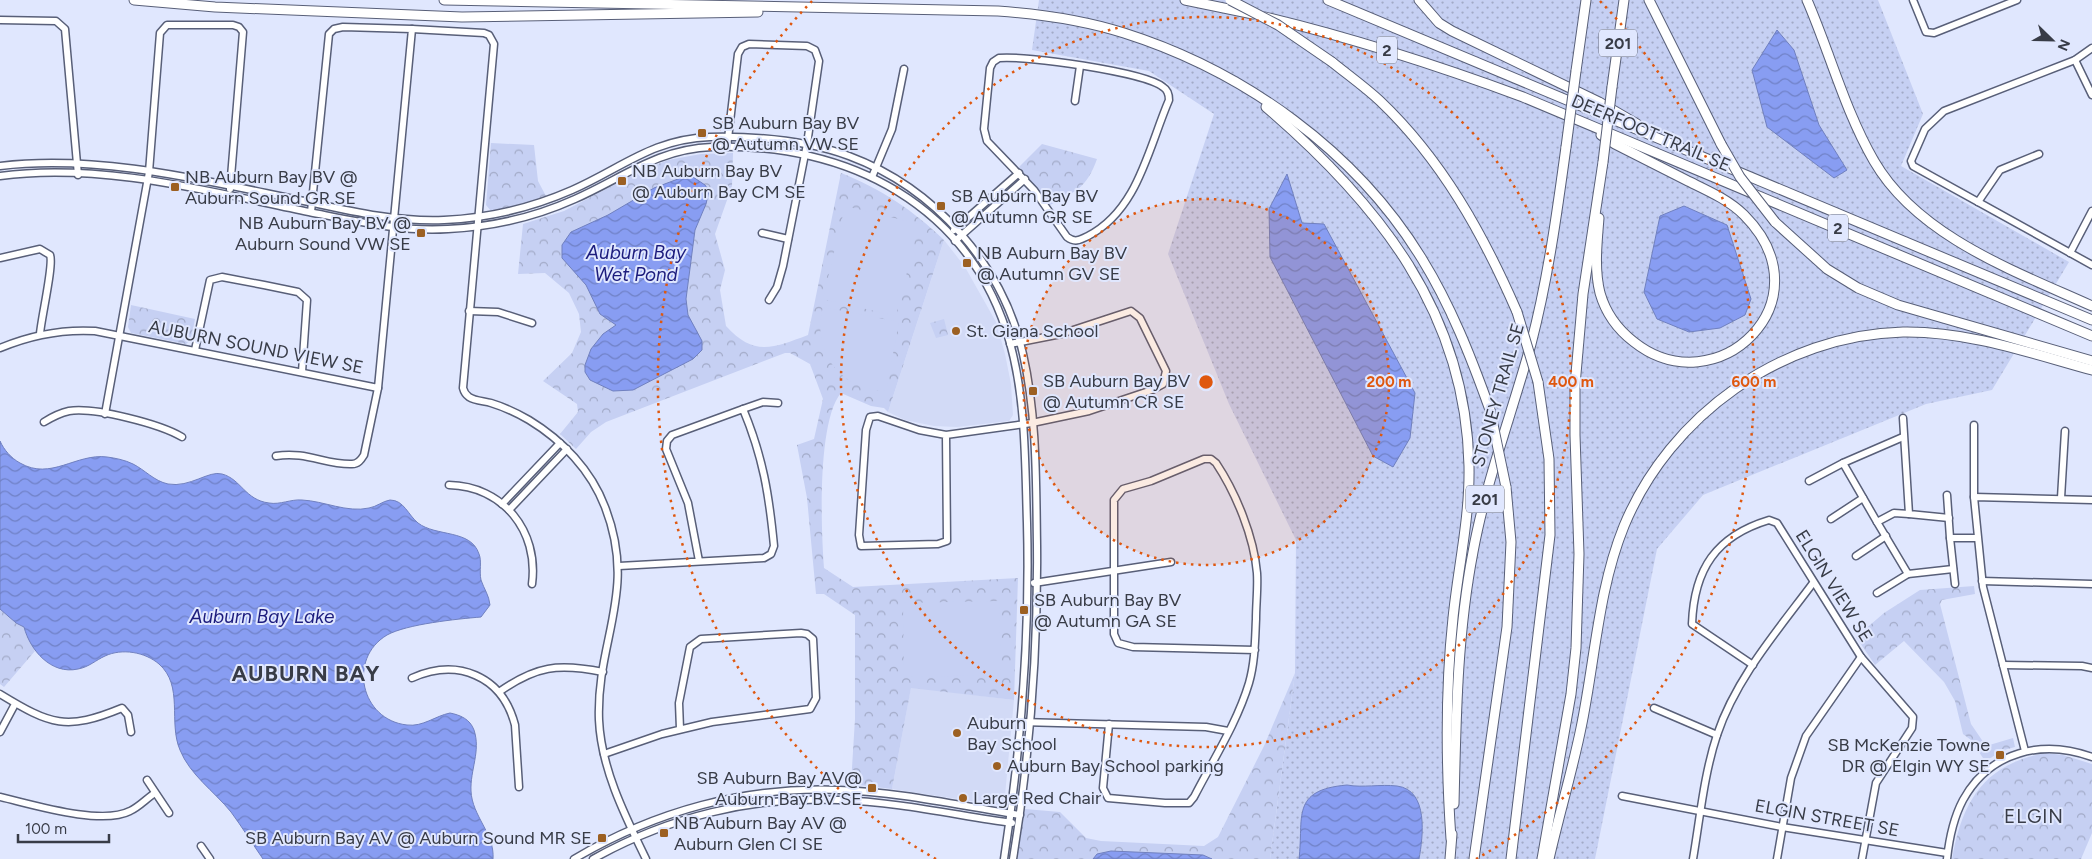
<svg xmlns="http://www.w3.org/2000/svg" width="2092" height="859" viewBox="0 0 2092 859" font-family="Figtree,sans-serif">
<defs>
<pattern id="grass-dots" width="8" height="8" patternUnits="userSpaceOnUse" patternTransform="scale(1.25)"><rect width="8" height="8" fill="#c6d0f3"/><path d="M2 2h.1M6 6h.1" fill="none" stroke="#a2aac7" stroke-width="1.8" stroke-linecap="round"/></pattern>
<pattern id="forest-crowns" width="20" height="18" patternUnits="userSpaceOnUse" patternTransform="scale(1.25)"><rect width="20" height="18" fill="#c6d0f3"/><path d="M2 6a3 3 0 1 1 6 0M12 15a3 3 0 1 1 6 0" fill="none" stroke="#a2aac7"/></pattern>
<pattern id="water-waves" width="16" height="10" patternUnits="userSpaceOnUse" patternTransform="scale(1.25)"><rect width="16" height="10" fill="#889df2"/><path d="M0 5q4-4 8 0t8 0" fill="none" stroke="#7081c6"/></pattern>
</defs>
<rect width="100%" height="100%" fill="#e0e7fe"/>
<g fill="#d2daf6">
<polygon points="944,240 965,267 996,322 1005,354 1011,384 1013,415 1009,421 957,427 934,426 905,420 888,412"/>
<polygon points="911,687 1014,700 1004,806 892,789"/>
</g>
<polygon fill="url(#grass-dots)" points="1039,0 1878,0 1923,114 1901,166 2069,262 1992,390 1926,404 1703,495 1657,549 1595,859 1270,859 1295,673 1296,540 1229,404 1168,254 1214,114 1149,71 1032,50"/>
<g fill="url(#forest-crowns)">
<polygon points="491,143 534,145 538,181 547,198 491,211 486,205"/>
<path d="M1042 144 1097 159C1087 187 1076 192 1050 205L1019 167Z"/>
<path d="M733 153 732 186 715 234 725 270 720 290 726 326C754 357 773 348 808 335L841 173C881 189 913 210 944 240L888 412 884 408 871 406 841 393C817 421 821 530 824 568L853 587 1018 578 1014 700 911 688 892 789 851 784 855 719V615L824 594H816L807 498 797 445 814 439 823 399 810 364 790 353H785L606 422 591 432 576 449 560 434 578 412 577 404 543 381 572 353 581 332 579 314 569 293 545 273 518 274 523 224 564 211 641 171 668 160 701 154Z"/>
<polygon points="131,305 195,319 191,340 186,344 131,333 128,327"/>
<polygon points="944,319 948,335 936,338 930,323"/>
<polygon points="1974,586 1975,594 1942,600 1940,604 1971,724 1986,746 2013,738 2015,747 2004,750 1985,761 1971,740 1963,734 1955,701 1944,682 1904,641 1875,665 1856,637 1884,613 1920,590"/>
<polygon points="0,609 15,623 24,627 35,651 4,687 0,684"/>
<polygon points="1295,673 1270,859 1017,859 1025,809 1060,812 1086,838 1101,841 1204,846 1218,837 1264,746"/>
<path d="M2046 753 2063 755 2092 764V833L2081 859H1952C1962 801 1984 764 2046 753Z"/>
</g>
<g fill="#c6d0f3">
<polygon points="845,206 919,224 896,316 823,299"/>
<path d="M823 307 899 322 886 391C840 390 811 351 823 307Z"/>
<polygon points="999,601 1001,675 904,677 903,603"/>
</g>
<g fill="url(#water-waves)" stroke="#7080bf">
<polygon points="1777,30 1794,50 1819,125 1847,170 1834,178 1767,127 1752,70"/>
<polygon points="1287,174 1302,223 1324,224 1415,393 1410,438 1393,467 1373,456 1270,257 1269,209"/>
<polygon points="686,176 693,177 705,185 709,191 706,204 695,230 686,299 688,315 702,341 702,350 693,359 633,390 613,391 590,380 585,372 585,365 591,349 603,334 616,325 600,314 586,285 562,258 562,245 571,232 608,215 654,188"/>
<polygon points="1684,206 1727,225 1751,299 1745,315 1720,328 1689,332 1657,319 1644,292 1660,216"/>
<path d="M0 441C4 450 11 458 20 463 51 481 76 453 107 457 115 458 125 460 133 464 145 470 154 481 168 484 190 488 209 470 222 474 241 479 245 500 269 503 280 505 291 499 302 500 324 501 347 513 369 508 376 507 383 501 390 500 404 500 408 515 418 523 436 537 471 529 479 554 482 561 479 571 481 580 484 589 489 595 490 605L481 617C457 619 407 624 387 635 347 659 361 720 407 725 423 727 435 716 450 713 460 715 470 719 474 730 481 751 470 770 471 791 472 816 495 834 493 859H263C252 843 242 827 231 812 214 791 190 775 180 750 168 722 184 686 159 664 145 652 122 648 105 656 96 660 89 667 78 669 51 675 30 650 24 627L16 623 0 609Z"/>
<path d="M1347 785C1363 788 1380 784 1397 786 1429 790 1423 837 1419 859H1299C1304 817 1290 790 1347 785Z"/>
<polygon points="1111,851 1203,855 1212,859 1093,859 1097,854"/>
</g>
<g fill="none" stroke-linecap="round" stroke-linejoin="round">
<defs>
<g id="minor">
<polyline points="1913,0 1926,32 1934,33 2017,0"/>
<polyline points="0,20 56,21 65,29 78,175"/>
<path d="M412 29 484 33 489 35 494 44 463 388C464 392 466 395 469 397 475 401 484 401 491 403 504 407 517 413 529 420 562 440 591 470 605 507 638 592 596 640 599 720 601 768 625 816 646 859"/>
<polyline points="2092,48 2075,60 1944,111 1925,129 1911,161 1913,166 2092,265"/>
<path d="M999 58C1024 55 1145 72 1163 87 1168 90 1169 95 1169 100 1148 149 1138 210 1088 236 1080 240 1075 243 1067 237L1034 190 987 141 984 129 990 68 993 62Z"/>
<polyline points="2075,60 2092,95"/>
<polyline points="1075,101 1080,66"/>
<polyline points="727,147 738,54 742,47 749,44 807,46 815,50 819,61 807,144 783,266 777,287 769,300"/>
<path d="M0 166C101 154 206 181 304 201 350 211 396 222 444 220 488 218 531 208 572 190 622 168 652 139 710 137 757 136 805 140 849 156 935 188 1003 265 1023 354 1037 415 1036 482 1037 545 1038 650 1030 755 1013 859"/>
<path d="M0 176C101 162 211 192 309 212 355 221 401 232 448 229 492 227 535 217 575 199 623 178 657 149 712 147 848 142 971 205 1010 343 1026 400 1025 464 1027 523 1030 635 1021 748 1004 859"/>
<polyline points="872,177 892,129 904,69"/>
<polyline points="1978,202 2000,170 2039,154"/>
<polyline points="954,230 1019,173"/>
<polyline points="762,233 788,239"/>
<polyline points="955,241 1025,179"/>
<polyline points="2070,253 2092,211"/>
<path d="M0 258 40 249 50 255C54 264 41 319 40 334"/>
<polyline points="469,311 498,312 532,323"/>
<path d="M0 348C31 335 61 329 95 331L378 388 412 29 343 27 334 29 329 34 311 212"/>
<polyline points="195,350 210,280 222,277 264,285 298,292 307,300 302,372"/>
<polyline points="743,409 763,402 778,403"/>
<polyline points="105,414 149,172 160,33 167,25 233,25 239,27 243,32 230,189"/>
<polyline points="1903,418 1909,514 1949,518"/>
<path d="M44 422C52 417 60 413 69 411 95 407 160 424 182 437"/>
<polyline points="1974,425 1974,497"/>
<polyline points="946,435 947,541 938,544 861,546 859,535 866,430 870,417 878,416 919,430 946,435 1032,423 1089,411 1152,390 1163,384 1166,371 1140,318 1131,311 1061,334 1010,344"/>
<path d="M276 456C306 451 326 465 352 464 358 464 361 460 364 455L378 388"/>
<polyline points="1843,463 1877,522"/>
<polyline points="1809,481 1843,463 1903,437"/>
<path d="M449 485C503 486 539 531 532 584"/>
<polyline points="1947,495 1950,538"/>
<polyline points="2061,498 2065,431"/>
<polyline points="502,504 560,443"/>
<polyline points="509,510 567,449"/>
<polyline points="1909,514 1894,513 1877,522 1908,574 1953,569"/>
<polyline points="1831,519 1863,498"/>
<polyline points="1856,556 1886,536"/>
<path d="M619 566 764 558 771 554 774 546C769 494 763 457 743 409L672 435 667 441 666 449 688 503 699 561"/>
<polyline points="1982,581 2092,584"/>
<polyline points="1034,583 1171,562"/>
<polyline points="1955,584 1950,538 1977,538"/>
<polyline points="1877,593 1908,574"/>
<path d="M1753 665 1692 624C1694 569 1716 536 1769 520L1777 523 1861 657 1913 717 1912 728 1876 783 1862 859"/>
<polyline points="2003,665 2082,666 2092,668"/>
<path d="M412 678C457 658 502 675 515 725L519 787"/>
<path d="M499 692C536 666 558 663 603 672"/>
<path d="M0 694C51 725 66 731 122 708L128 715 131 732"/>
<polyline points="1654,708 1717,735"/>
<polyline points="1021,722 1206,727 1228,731"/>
<path d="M1109 724 1103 788 1108 798 1165 803H1189L1194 797C1213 760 1237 723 1249 683 1255 662 1255 641 1256 619 1256 604 1258 588 1257 573 1254 537 1236 493 1216 463L1211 459H1204L1151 481 1123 489 1114 500V634L1118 643 1133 647 1255 650"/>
<polyline points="0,732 15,704"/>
<polyline points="2025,751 1983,587 1974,497 2092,500"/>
<polyline points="604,754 662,734 712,722 810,709 816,698 813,639 807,634 801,633 701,639 690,647 679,703 680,729"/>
<polyline points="147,780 169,813"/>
<polyline points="1622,796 1782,827 1947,853"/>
<path d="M0 797C31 804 101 826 130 811 139 807 147 798 155 793"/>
<polyline points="201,846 210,859"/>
<path d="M574 859C655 811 746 786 839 790 900 792 961 806 1020 815"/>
<path d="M593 859C668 817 753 796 839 800 897 802 955 815 1012 823"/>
<path d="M1693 859C1700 818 1704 774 1717 735 1736 678 1778 630 1813 583"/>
<polyline points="1777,859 1791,778 1806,736 1861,657"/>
<path d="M1947 859C1949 840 1954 817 1963 800 1990 751 2043 739 2092 757"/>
</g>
<g id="highway">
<polyline points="134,0 215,7 462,17 758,12"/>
<path d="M444 0 998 11C1041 14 1083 20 1124 33 1244 71 1356 151 1422 259 1451 306 1471 357 1490 410"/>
<polyline points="1185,0 1253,14"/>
<polyline points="1328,0 2092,320"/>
<polyline points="1419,0 1439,23 1452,31 1599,102 1637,124"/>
<polyline points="1649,0 1721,144"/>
<path d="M1807 0C1830 53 1845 111 1874 161 1918 237 2017 272 2092 306"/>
<path d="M1265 17C1353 38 1439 66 1523 97L2092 336"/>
<path d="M1332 62C1348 75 1365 87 1380 101 1442 160 1483 234 1517 312"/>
<polyline points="1576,71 1586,0"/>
<polyline points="1612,87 1624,0"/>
<path d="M1266 107C1378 203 1466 312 1469 466 1470 518 1458 568 1453 618 1445 692 1446 766 1451 839"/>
<path d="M1599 218C1597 243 1594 269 1600 293 1606 314 1617 329 1634 342 1716 407 1830 301 1744 215 1728 199 1706 190 1686 180 1662 168 1639 156 1615 144L1601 135"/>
<polyline points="1775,222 1827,269 1858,288 1898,305 2092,361"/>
<path d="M1454 804C1456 719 1457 635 1473 552 1486 481 1512 413 1531 344 1548 279 1557 213 1566 147"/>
<polyline points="1450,859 1452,834"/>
<polyline points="1474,859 1507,627 1511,542 1506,487"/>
<polyline points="1511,859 1550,535 1549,459 1538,382"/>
<polyline points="1542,859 1571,694 1576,648 1579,554 1575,435 1575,385 1583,294 1603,162"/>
<path d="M1549 859C1559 815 1572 772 1581 728 1595 661 1598 590 1624 526 1670 415 1782 335 1903 332 1968 331 2030 353 2092 370"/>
</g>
</defs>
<use href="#minor" stroke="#585f78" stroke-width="9"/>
<use href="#highway" stroke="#585f78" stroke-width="11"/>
<use href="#minor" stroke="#fff" stroke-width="6"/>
<use href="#highway" stroke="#fff" stroke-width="9"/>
<defs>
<g id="highway-bridge">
<polyline points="1230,0 1278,25 1332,62"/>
<polyline points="1721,144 1740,177 1775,222"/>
<polyline points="1566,147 1576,71"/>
<polyline points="1603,162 1612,87"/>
<polyline points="1517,312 1538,382"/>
<polyline points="1490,410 1506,487"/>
</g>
</defs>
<use href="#highway-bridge" stroke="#585f78" stroke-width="11" stroke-linecap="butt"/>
<use href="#highway-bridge" stroke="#fff" stroke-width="9"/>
</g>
<circle cx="1206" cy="382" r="183" fill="#df580f" fill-opacity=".12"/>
<g fill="none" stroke="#df580f" stroke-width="2.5" stroke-dasharray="2.5 5">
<circle cx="1206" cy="382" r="183"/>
<circle cx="1206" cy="382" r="365"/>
<path d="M936 859A548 548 0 0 1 812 1M1600 1A548 548 0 0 1 1476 859"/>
</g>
<g fill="#9c6022" stroke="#e0e7fe" stroke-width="2">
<rect x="697" y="128" width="10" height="10" rx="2.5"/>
<rect x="617" y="176" width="10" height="10" rx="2.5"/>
<rect x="170" y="182" width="10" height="10" rx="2.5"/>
<rect x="936" y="201" width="10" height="10" rx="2.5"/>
<rect x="416" y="228" width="10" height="10" rx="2.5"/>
<rect x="962" y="258" width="10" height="10" rx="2.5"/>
<circle cx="956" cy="331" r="5"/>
<rect x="1028" y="386" width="10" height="10" rx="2.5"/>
<rect x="1019" y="605" width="10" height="10" rx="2.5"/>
<circle cx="957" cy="733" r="5"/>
<rect x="1995" y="750" width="10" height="10" rx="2.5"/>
<circle cx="997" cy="766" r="5"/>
<rect x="867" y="783" width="10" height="10" rx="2.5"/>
<circle cx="963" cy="798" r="5"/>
<rect x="659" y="828" width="10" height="10" rx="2.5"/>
<rect x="597" y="833" width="10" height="10" rx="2.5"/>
</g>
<g text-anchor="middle" stroke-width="4" stroke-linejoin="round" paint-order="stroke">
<g fill="#e0e7fe" stroke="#6a6f7e" stroke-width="1">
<rect x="1599" y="29.5" width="38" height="27" rx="4"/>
<rect x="1377" y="36.5" width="20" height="27" rx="4"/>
<rect x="1828" y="214.5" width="20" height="27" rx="4"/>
<rect x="1466" y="485.5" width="38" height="27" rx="4"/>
</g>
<g font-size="16" font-weight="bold" fill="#383c47">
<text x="1618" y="49">201</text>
<text x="1387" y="56">2</text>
<text x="1838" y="234">2</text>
<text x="1485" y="505">201</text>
</g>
<g font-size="18" fill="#383c47" stroke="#e0e7fe" text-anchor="start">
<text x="712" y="129">SB Auburn Bay BV<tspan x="712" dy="21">@ Autumn VW SE</tspan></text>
<text x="632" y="177">NB Auburn Bay BV<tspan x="632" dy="21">@ Auburn Bay CM SE</tspan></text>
<text x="185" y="183">NB Auburn Bay BV @<tspan x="185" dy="21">Auburn Sound GR SE</tspan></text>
<text x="951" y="202">SB Auburn Bay BV<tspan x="951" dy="21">@ Autumn GR SE</tspan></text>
<text x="411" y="229" text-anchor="end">NB Auburn Bay BV @<tspan x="411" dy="21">Auburn Sound VW SE</tspan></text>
<text x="977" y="259">NB Auburn Bay BV<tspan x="977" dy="21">@ Autumn GV SE</tspan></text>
<text x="966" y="337">St. Giana School</text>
<text x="1043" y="387">SB Auburn Bay BV<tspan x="1043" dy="21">@ Autumn CR SE</tspan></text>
<text x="1034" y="606">SB Auburn Bay BV<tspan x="1034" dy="21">@ Autumn GA SE</tspan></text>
<text x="967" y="729">Auburn<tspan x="967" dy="21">Bay School</tspan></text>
<text x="1990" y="751" text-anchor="end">SB McKenzie Towne<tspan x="1990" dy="21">DR @ Elgin WY SE</tspan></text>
<text x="1007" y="772">Auburn Bay School parking</text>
<text x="862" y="784" text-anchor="end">SB Auburn Bay AV@<tspan x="862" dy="21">Auburn Bay BV SE</tspan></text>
<text x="973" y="804">Large Red Chair</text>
<text x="674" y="829">NB Auburn Bay AV @<tspan x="674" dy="21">Auburn Glen CI SE</tspan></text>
<text x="592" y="844" text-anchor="end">SB Auburn Bay AV @ Auburn Sound MR SE</text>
</g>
<g font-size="18" fill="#383c47" stroke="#e0e7fe">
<text transform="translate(1651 133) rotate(23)" y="6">DEERFOOT TRAIL SE</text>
<text transform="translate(256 347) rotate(11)" y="6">AUBURN SOUND VIEW SE</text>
<text transform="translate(1498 395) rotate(-74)" y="6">STONEY TRAIL SE</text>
<text transform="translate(1834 586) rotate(58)" y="6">ELGIN VIEW SE</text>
<text transform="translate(1827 818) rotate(10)" y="6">ELGIN STREET SE</text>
</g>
<g font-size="19" font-style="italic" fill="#1c1c7d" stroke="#e0e7fe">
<text x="636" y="259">Auburn Bay<tspan x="636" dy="22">Wet Pond</tspan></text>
<text x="262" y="623">Auburn Bay Lake</text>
</g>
<g font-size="19" letter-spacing="1" fill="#383c47" stroke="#e0e7fe">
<text x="2034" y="823">ELGIN</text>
</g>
<g font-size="22" font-weight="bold" letter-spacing="1" fill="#383c47" stroke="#e0e7fe">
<text x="306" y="681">AUBURN BAY</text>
</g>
</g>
<circle cx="1206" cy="382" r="8" fill="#df580f" stroke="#e0e7fe" stroke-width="2.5"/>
<g font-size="15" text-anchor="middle" font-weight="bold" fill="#df580f" stroke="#e0e7fe" stroke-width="4" stroke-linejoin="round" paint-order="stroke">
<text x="1389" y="387">200 m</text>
<text x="1571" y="387">400 m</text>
<text x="1754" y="387">600 m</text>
</g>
<g transform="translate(2052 40) rotate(113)" stroke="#e0e7fe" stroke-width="4" paint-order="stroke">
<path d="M0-4L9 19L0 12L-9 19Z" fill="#383c47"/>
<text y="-8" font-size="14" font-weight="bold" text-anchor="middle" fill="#383c47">N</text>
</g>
<path d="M18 834v8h91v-8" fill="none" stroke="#383c47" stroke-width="2.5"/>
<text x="25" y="834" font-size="15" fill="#383c47" stroke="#e0e7fe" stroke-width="4" paint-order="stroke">100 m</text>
</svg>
